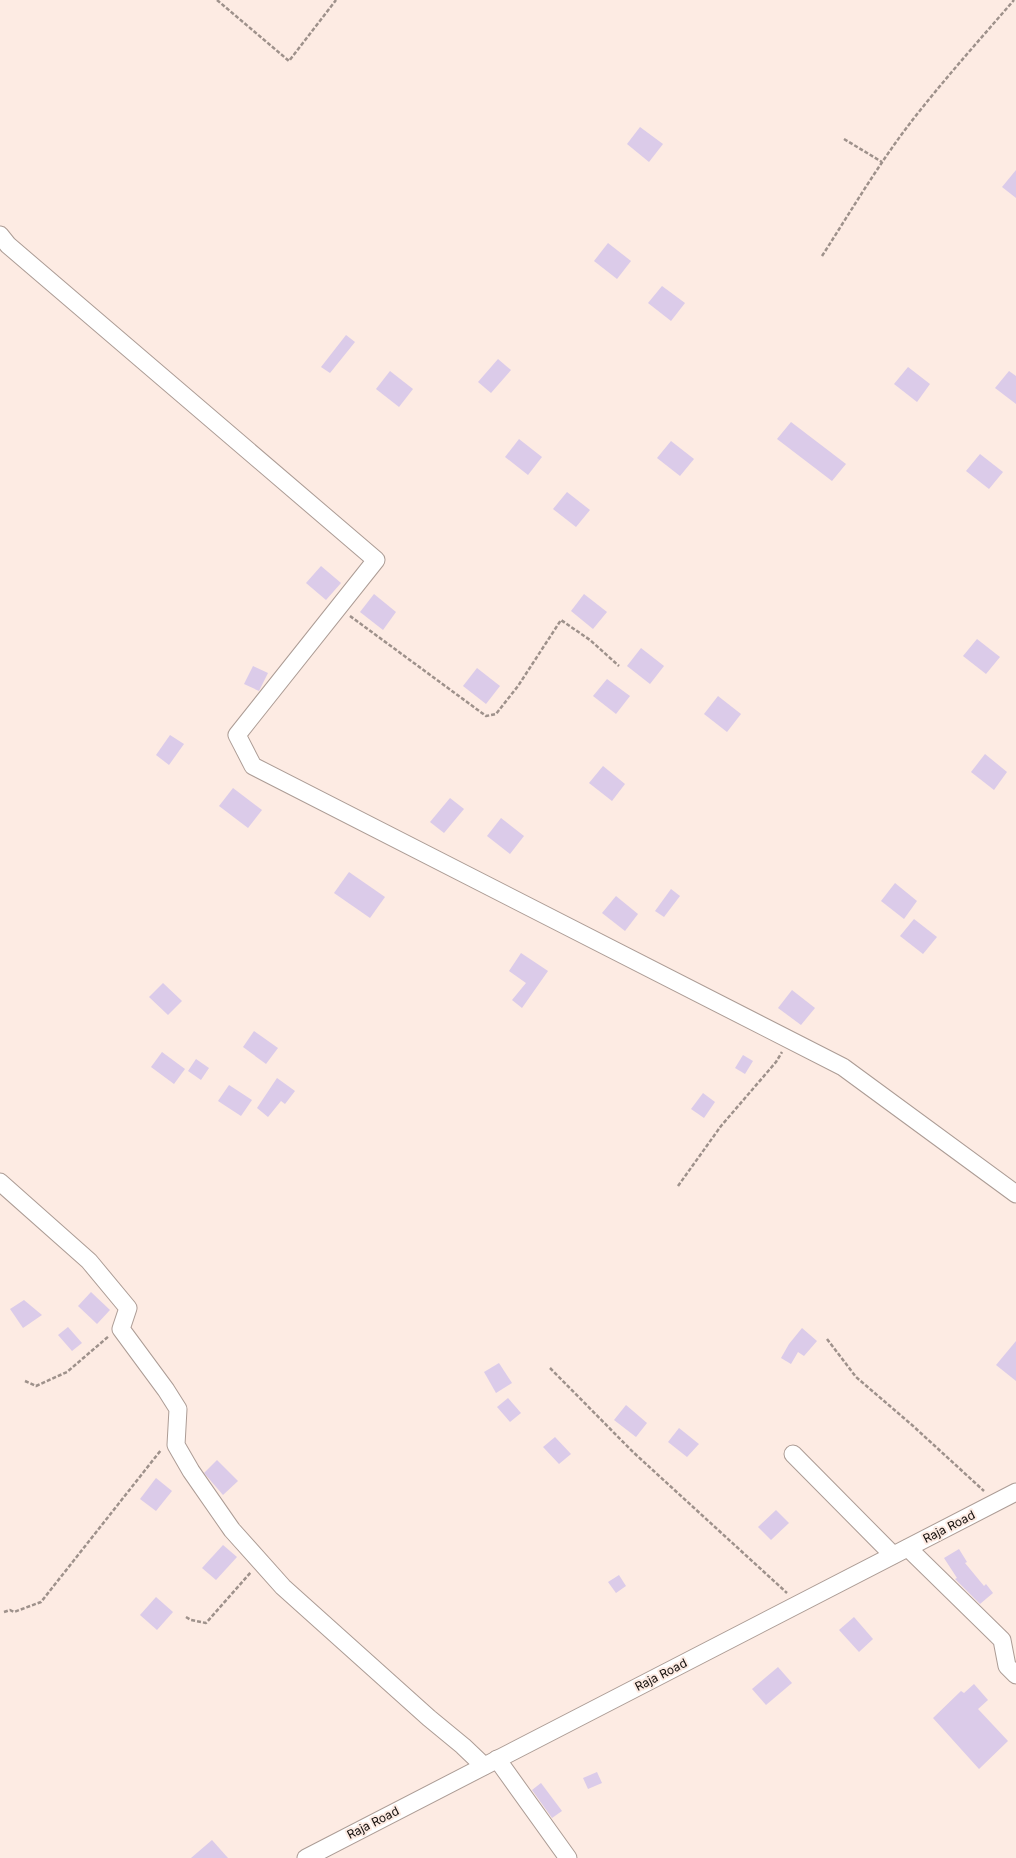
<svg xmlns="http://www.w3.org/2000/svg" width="1016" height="1858" viewBox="0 0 1016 1858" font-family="Inter,sans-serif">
<rect width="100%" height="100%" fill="#fdebe3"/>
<g fill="#dbcbe9">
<polygon points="640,127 663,144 649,162 627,144"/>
<polygon points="1016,170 1016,198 1002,187"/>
<polygon points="608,243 631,261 617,279 594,261"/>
<polygon points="662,286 685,303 671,321 648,303"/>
<polygon points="346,335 355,342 330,373 321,367"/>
<polygon points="498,359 511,370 491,393 478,382"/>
<polygon points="908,367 930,384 917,402 894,384"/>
<polygon points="390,371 413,389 399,407 376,389"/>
<polygon points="1009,371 1016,376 1016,404 995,388"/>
<polygon points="791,422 846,464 832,481 777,439"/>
<polygon points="519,439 542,457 528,475 505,457"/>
<polygon points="671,441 694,459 680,476 657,458"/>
<polygon points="980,454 1003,472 989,489 966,471"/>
<polygon points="567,492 590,510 576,527 553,509"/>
<polygon points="321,566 341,583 326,600 306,583"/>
<polygon points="374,594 396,612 383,630 360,612"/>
<polygon points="584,594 607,612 593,629 571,611"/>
<polygon points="977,639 1000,657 986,674 963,656"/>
<polygon points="641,648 664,666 650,684 627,666"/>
<polygon points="253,666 268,673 259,691 244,684"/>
<polygon points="477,668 500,686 486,704 463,686"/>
<polygon points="607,679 630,696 616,714 593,696"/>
<polygon points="718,696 741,714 727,732 704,714"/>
<polygon points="170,735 184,744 169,765 156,755"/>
<polygon points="985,754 1007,772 994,790 971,772"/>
<polygon points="603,766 625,784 612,801 589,783"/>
<polygon points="233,788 262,810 248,828 219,806"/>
<polygon points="450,798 464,809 444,833 430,822"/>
<polygon points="501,818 524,836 510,854 487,836"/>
<polygon points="349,872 385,897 370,918 334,893"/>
<polygon points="895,883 917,901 904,919 881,901"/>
<polygon points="671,889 680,896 664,917 655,911"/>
<polygon points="616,896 638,914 625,931 602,913"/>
<polygon points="914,919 937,937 923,954 900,936"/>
<polygon points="521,953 548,971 522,1008 512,1000 526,983 509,971"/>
<polygon points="163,983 182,1001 168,1015 149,997"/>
<polygon points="792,990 815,1008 801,1025 778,1008"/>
<polygon points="254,1031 278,1048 266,1064 243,1047"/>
<polygon points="162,1052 185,1069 174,1084 151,1067"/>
<polygon points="743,1055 753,1061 745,1074 735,1068"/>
<polygon points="196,1059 209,1068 201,1080 188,1071"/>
<polygon points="277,1078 295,1091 285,1104 281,1101 268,1117 257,1108"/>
<polygon points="229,1085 252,1100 241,1116 218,1101"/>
<polygon points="703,1093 715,1102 704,1118 691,1109"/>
<polygon points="91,1292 110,1310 97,1324 78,1306"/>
<polygon points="24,1300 42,1315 23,1328 10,1309"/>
<polygon points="68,1327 82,1343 72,1351 58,1335"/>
<polygon points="802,1328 817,1341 804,1356 798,1352 791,1364 781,1358 789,1344"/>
<polygon points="1016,1341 1016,1381 996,1365"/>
<polygon points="499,1363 512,1383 496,1393 484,1372"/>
<polygon points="508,1398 521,1413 510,1422 497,1407"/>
<polygon points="626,1405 647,1423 636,1437 614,1420"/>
<polygon points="679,1428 699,1444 687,1457 668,1442"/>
<polygon points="555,1437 571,1454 559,1464 543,1447"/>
<polygon points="217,1460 238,1481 223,1495 204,1473"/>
<polygon points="156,1478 172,1491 156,1511 140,1499"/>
<polygon points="776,1510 789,1523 771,1540 758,1527"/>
<polygon points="223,1545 237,1557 216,1580 202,1568"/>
<polygon points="959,1549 967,1562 965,1563 984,1586 986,1584 993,1593 980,1604 955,1579 957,1578 944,1558"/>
<polygon points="619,1575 626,1586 616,1593 608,1582"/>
<polygon points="156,1597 173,1612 157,1630 140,1615"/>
<polygon points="854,1617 873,1639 859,1652 839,1630"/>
<polygon points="778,1667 792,1683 766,1705 752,1689"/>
<polygon points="974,1684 988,1700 978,1709 1008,1741 979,1769 933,1718 961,1691 964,1693"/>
<polygon points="597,1772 602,1783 588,1789 583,1778"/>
<polygon points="541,1783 562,1811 552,1818 532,1790"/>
<polygon points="212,1840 228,1858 191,1858"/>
</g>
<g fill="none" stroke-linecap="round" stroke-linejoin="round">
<defs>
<g id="minor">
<polyline points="0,235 8,245 376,560 237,735 253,766 843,1067 1016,1194"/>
<polyline points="0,1182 89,1261 128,1308 121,1329 166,1390 178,1409 176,1445 191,1471 232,1530 283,1587 429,1718 463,1746 484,1766"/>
<polyline points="793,1454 893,1555"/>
<polyline points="908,1548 1002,1640 1007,1666 1016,1675"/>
<polyline points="497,1759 568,1858"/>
<polyline points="306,1858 1016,1492"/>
</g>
</defs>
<use href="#minor" stroke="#ac9c95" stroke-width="19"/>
<g stroke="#9e918b" stroke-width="2.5" stroke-dasharray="4 2" stroke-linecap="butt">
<polyline points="217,0 289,61 336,0"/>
<polyline points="844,139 882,162"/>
<path d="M822 256C853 208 882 158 918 113 949 74 982 37 1014 0"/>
<polyline points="350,616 486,716 496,714 518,686 561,620 590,640 619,666"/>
<polyline points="678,1186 721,1126 776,1062 782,1052"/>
<polyline points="827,1339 856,1377 912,1425 984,1491"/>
<polyline points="550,1368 633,1452 787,1593"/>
<polyline points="25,1381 36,1386 67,1372 109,1336"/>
<polyline points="4,1612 10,1610 14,1612 41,1602 161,1450"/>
<polyline points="186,1617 191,1620 206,1623 251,1572"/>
</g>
<use href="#minor" stroke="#fff" stroke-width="17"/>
</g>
<g text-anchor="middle" stroke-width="4" stroke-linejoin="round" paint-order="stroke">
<g font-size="12" fill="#130e0b" stroke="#fdebe3">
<text transform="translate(949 1527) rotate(-27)" y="4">Raja Road</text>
<text transform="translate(661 1675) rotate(-27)" y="4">Raja Road</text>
<text transform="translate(373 1823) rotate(-27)" y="4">Raja Road</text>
</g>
</g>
</svg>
